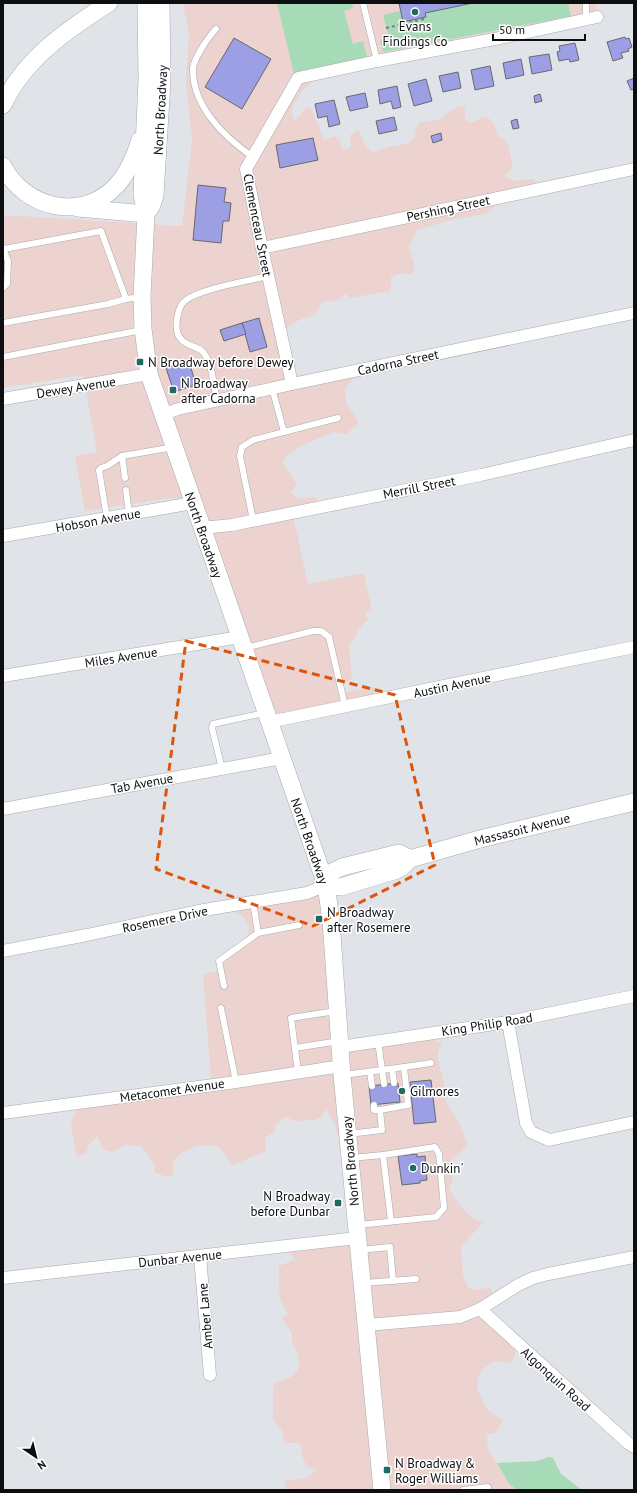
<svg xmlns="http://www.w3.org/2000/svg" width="637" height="1493" viewBox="0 0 637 1493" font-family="'PT Sans',sans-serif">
<rect width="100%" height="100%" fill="#e0e4e8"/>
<g fill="#edd3cf">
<polygon points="183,3 596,3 600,22 308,81 312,82 302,91 292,107 292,115 295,121 306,107 312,110 324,140 335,136 340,141 343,150 347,149 351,147 350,135 356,131 359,131 365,145 373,152 391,146 397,146 409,143 414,139 416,129 419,123 440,119 455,108 460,106 465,107 465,120 472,122 482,118 488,117 495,126 498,137 503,138 507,142 513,166 511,170 505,174 508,178 514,181 532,179 535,180 534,187 502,199 488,213 451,220 417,230 409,247 415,269 411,274 398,274 391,277 391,287 389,291 351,298 345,294 339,300 322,302 319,309 310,317 301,319 286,328 279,325 287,378 354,377 345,389 346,400 347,405 358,420 358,424 346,434 333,432 299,447 285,457 283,464 297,484 291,493 299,499 314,497 317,498 318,505 292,511 308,584 364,573 372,611 365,612 368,620 358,630 354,640 349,646 352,679 339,685 347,692 373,687 375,689 374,696 271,718 190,499 171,498 85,511 75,456 97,452 83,375 3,388 3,215 182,226 192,139 186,81 189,33"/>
<polygon points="317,885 322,885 338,1047 433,1039 442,1044 438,1052 438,1059 446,1091 446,1102 460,1124 467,1144 462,1151 452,1159 448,1169 453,1179 449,1190 463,1209 473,1218 483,1223 461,1246 463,1275 468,1288 474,1290 488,1288 492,1289 492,1295 486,1306 517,1339 515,1356 512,1363 495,1361 482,1369 478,1377 477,1388 485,1406 490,1412 503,1420 498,1430 493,1434 486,1434 488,1449 509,1484 517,1490 300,1490 285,1488 285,1480 304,1479 316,1471 315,1469 307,1467 303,1458 300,1443 284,1443 283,1433 273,1418 273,1388 275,1383 291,1377 298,1370 299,1362 297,1352 292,1341 292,1333 282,1319 288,1314 280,1300 279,1285 279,1266 296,1259 289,1253 283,1251 356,1231 346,1132 338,1136 333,1120 326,1109 322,1117 315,1120 293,1121 286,1116 275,1126 275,1131 265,1138 266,1151 233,1165 218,1146 197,1146 182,1152 173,1162 173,1175 168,1177 155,1173 154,1164 141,1146 126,1145 112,1152 104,1150 97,1136 89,1145 86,1153 77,1157 71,1126 73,1117 80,1104 211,1080 203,974 223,970 222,959 242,946 248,935 249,925 242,915 235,912 228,913 229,902"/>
</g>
<g fill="#a7dbb7">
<polygon points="277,3 352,3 353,8 344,11 353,44 363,41 367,57 294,74"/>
<polygon points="473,3 568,3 571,16 383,52 380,40 389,38 383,15 400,11 403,22 425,17 425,13"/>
<polygon points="549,1457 553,1458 561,1474 582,1490 517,1490 509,1484 497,1463 537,1461"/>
</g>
<g fill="#9d9fe5" stroke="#68686d">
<polygon points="399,3 473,3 425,13 426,17 403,22"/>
<polygon points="625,37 626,39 629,38 632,47 628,49 629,51 621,53 623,58 613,61 607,42"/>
<polygon points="234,38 271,59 242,109 205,87"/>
<polygon points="575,43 579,60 570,62 569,59 559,61 557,52 560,51 559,46"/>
<polygon points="549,54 552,70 532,74 529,57"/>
<polygon points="521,59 524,75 506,79 503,63"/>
<polygon points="490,66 494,86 475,90 471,70"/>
<polygon points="458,72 461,88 443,92 439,76"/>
<polygon points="634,78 634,89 631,90 627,81"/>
<polygon points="426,79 432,101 414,106 408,84"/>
<polygon points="397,86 401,107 393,109 391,101 380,104 378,90"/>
<polygon points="365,93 368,107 350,111 346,97"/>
<polygon points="540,94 542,101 535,103 534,96"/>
<polygon points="334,100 340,124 329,127 327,116 318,118 315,104"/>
<polygon points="394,117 397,130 379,134 376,121"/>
<polygon points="517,119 519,128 513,129 511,121"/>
<polygon points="441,133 442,140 433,143 431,136"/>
<polygon points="313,138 318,160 280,168 276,145"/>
<polygon points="198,185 226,188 224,202 231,203 229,221 223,221 221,243 193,240"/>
<polygon points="259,318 267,347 250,352 242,323"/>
<polygon points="242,323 246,334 224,341 220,330"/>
<polygon points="189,361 196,385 174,392 166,368"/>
<polygon points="431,1080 436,1122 414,1124 410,1082"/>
<polygon points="398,1083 400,1102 371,1105 369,1086"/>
<polygon points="417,1154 417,1157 425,1156 427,1180 420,1181 420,1183 402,1185 398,1156"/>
</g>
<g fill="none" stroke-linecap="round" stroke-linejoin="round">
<defs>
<g id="lane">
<polyline points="363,3 377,61"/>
<polyline points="586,3 586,19"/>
<path d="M216 29C209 36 194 58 193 68 192 106 224 137 253 157"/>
<polyline points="3,248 8,261 7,284 3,288"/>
<polyline points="4,249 101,231 126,299 141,297"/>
<polyline points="3,323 108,304 126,299"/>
<polyline points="3,357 142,330"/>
<polyline points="272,388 284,432"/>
<path d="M217 401C214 388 212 360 202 351 196 346 186 346 181 339 176 334 176 326 177 319 178 312 180 304 186 300 200 289 248 281 268 276"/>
<polyline points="122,456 125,478"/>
<polyline points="126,490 129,514"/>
<polyline points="107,518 99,470 101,468 107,466 122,456 174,447"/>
<polyline points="253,520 240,456 242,447 253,440 338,418"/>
<polyline points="245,648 313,631 321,631 329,637 345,706"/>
<polyline points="222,769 212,728 213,724 264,713"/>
<polyline points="258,933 299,925"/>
<polyline points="224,986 219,961 258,933 253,902"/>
<polyline points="221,1008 236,1082"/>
<polyline points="295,1048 339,1041"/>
<polyline points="404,1067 431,1063"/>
<polyline points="392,1069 394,1083"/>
<polyline points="298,1072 291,1018 336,1011"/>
<polyline points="370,1072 372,1086"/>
<polyline points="343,1075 382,1070 378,1041"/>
<polyline points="374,1105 374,1110 380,1110"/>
<polyline points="349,1134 382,1130 380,1110 408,1105 404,1067 382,1070 384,1084"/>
<polyline points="383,1155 391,1221"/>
<polyline points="351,1158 383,1155 435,1147 439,1154 444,1208 436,1217 358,1225"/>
<polyline points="360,1250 390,1247 393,1281"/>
<polyline points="364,1283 416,1279"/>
<polyline points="463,1490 488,1487"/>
</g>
<g id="street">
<polyline points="262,248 634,169"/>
<polyline points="292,384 262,248 246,169 298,78 377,61 500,38 597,17"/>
<polyline points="3,399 149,374"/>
<polyline points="162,415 178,409 292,384 634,313"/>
<polyline points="202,528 232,525 481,475 634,440"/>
<polyline points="3,536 193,503"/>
<polyline points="3,676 240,637"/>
<polyline points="269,722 634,647"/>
<polyline points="3,809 282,758"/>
<polyline points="3,951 87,935 198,911 307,893 326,885"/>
<polyline points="508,1022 526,1123 531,1132 549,1140 634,1122"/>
<polyline points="340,1047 508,1022 634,996"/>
<polyline points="3,1113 236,1082 342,1066"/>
<polyline points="200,1256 210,1375"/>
<polyline points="3,1278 357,1238"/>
<polyline points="480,1309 628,1443 634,1447"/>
<polyline points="367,1325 460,1317 480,1309 518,1285 533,1278 548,1274 634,1257"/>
</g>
<g id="secondary">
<polyline points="146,3 147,79 142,194 146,214 142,297 143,329 149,374 326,885 331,920 342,1075 382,1490"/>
<path d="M3 105C24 59 68 29 109 3"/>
<path d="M3 166C25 209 82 222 116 186 128 173 135 156 140 140"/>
<polyline points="78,208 146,214"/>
<polyline points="146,214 152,205 155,195 162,81 161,3"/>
<polyline points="410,859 399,853 342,867 332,872 326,885 341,887 397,870 401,868 410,859 480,839 634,802"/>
</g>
</defs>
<use href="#lane" stroke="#a6aaad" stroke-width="7"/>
<use href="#street" stroke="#a6aaad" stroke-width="13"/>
<use href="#secondary" stroke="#a6aaad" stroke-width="18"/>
<polyline stroke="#787b7e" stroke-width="2" stroke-dasharray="3 3" stroke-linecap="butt" points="386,28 424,19 424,17"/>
<use href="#lane" stroke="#fff" stroke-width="6"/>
<use href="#street" stroke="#fff" stroke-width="12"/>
<use href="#secondary" stroke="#fff" stroke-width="17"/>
</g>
<path fill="none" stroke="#dd550c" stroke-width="3" stroke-dasharray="8 5" stroke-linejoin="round" d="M186 641 395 695 435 865 313 926 156 869Z"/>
<g fill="#216a61" stroke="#fff" stroke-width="1.5">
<circle cx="415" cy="12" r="4"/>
<rect x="136" y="358" width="8" height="8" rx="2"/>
<rect x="169" y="386" width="8" height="8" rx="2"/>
<rect x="315" y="915" width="8" height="8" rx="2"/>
<circle cx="402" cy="1091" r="4"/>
<circle cx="413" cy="1168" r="4"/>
<rect x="334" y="1199" width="8" height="8" rx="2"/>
<rect x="383" y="1466" width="8" height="8" rx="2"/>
</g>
<g text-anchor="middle" stroke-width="3" stroke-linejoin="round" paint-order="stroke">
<g font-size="13" fill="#0c0e0f" stroke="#fff" text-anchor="start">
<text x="415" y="31" text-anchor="middle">Evans<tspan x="415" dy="15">Findings Co</tspan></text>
<text x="148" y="367">N Broadway before Dewey</text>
<text x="181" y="388">N Broadway<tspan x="181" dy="15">after Cadorna</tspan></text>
<text x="327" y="917">N Broadway<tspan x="327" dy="15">after Rosemere</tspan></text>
<text x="410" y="1096">Gilmores</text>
<text x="421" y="1173">Dunkin'</text>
<text x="330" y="1201" text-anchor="end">N Broadway<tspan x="330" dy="15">before Dunbar</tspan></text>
<text x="395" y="1468">N Broadway &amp;<tspan x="395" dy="15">Roger Williams</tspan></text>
</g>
<g font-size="13" fill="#0c0e0f" stroke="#fff">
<text transform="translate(160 110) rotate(-87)" y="5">North Broadway</text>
<text transform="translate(448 208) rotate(-12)" y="5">Pershing Street</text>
<text transform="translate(258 225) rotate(79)" y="5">Clemenceau Street</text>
<text transform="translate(398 362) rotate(-12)" y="5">Cadorna Street</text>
<text transform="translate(76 387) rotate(-9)" y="5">Dewey Avenue</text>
<text transform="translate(419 487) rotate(-11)" y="5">Merrill Street</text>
<text transform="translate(98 520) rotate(-10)" y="5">Hobson Avenue</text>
<text transform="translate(204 535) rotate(71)" y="5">North Broadway</text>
<text transform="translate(121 657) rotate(-9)" y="5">Miles Avenue</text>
<text transform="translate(452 685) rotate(-12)" y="5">Austin Avenue</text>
<text transform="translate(142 783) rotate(-10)" y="5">Tab Avenue</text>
<text transform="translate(522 829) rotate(-14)" y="5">Massasoit Avenue</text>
<text transform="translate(310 841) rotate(71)" y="5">North Broadway</text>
<text transform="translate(165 919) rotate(-12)" y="5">Rosemere Drive</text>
<text transform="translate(487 1024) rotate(-9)" y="5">King Philip Road</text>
<text transform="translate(172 1090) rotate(-8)" y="5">Metacomet Avenue</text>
<text transform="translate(350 1161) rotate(-95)" y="5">North Broadway</text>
<text transform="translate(180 1258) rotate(-6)" y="5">Dunbar Avenue</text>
<text transform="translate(205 1316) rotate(-95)" y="5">Amber Lane</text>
<text transform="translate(556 1379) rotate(42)" y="5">Algonquin Road</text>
</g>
</g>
<rect width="637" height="1493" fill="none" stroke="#0c0e0f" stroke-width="8"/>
<g transform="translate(36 1457) rotate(145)" stroke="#ffffff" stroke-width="3" paint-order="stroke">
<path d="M0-3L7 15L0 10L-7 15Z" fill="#0c0e0f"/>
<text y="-6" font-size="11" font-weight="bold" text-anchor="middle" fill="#0c0e0f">N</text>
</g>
<path d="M493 34v6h92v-6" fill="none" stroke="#0c0e0f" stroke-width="2"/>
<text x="499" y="34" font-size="12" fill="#0c0e0f" stroke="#ffffff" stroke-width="3" paint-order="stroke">50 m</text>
</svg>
